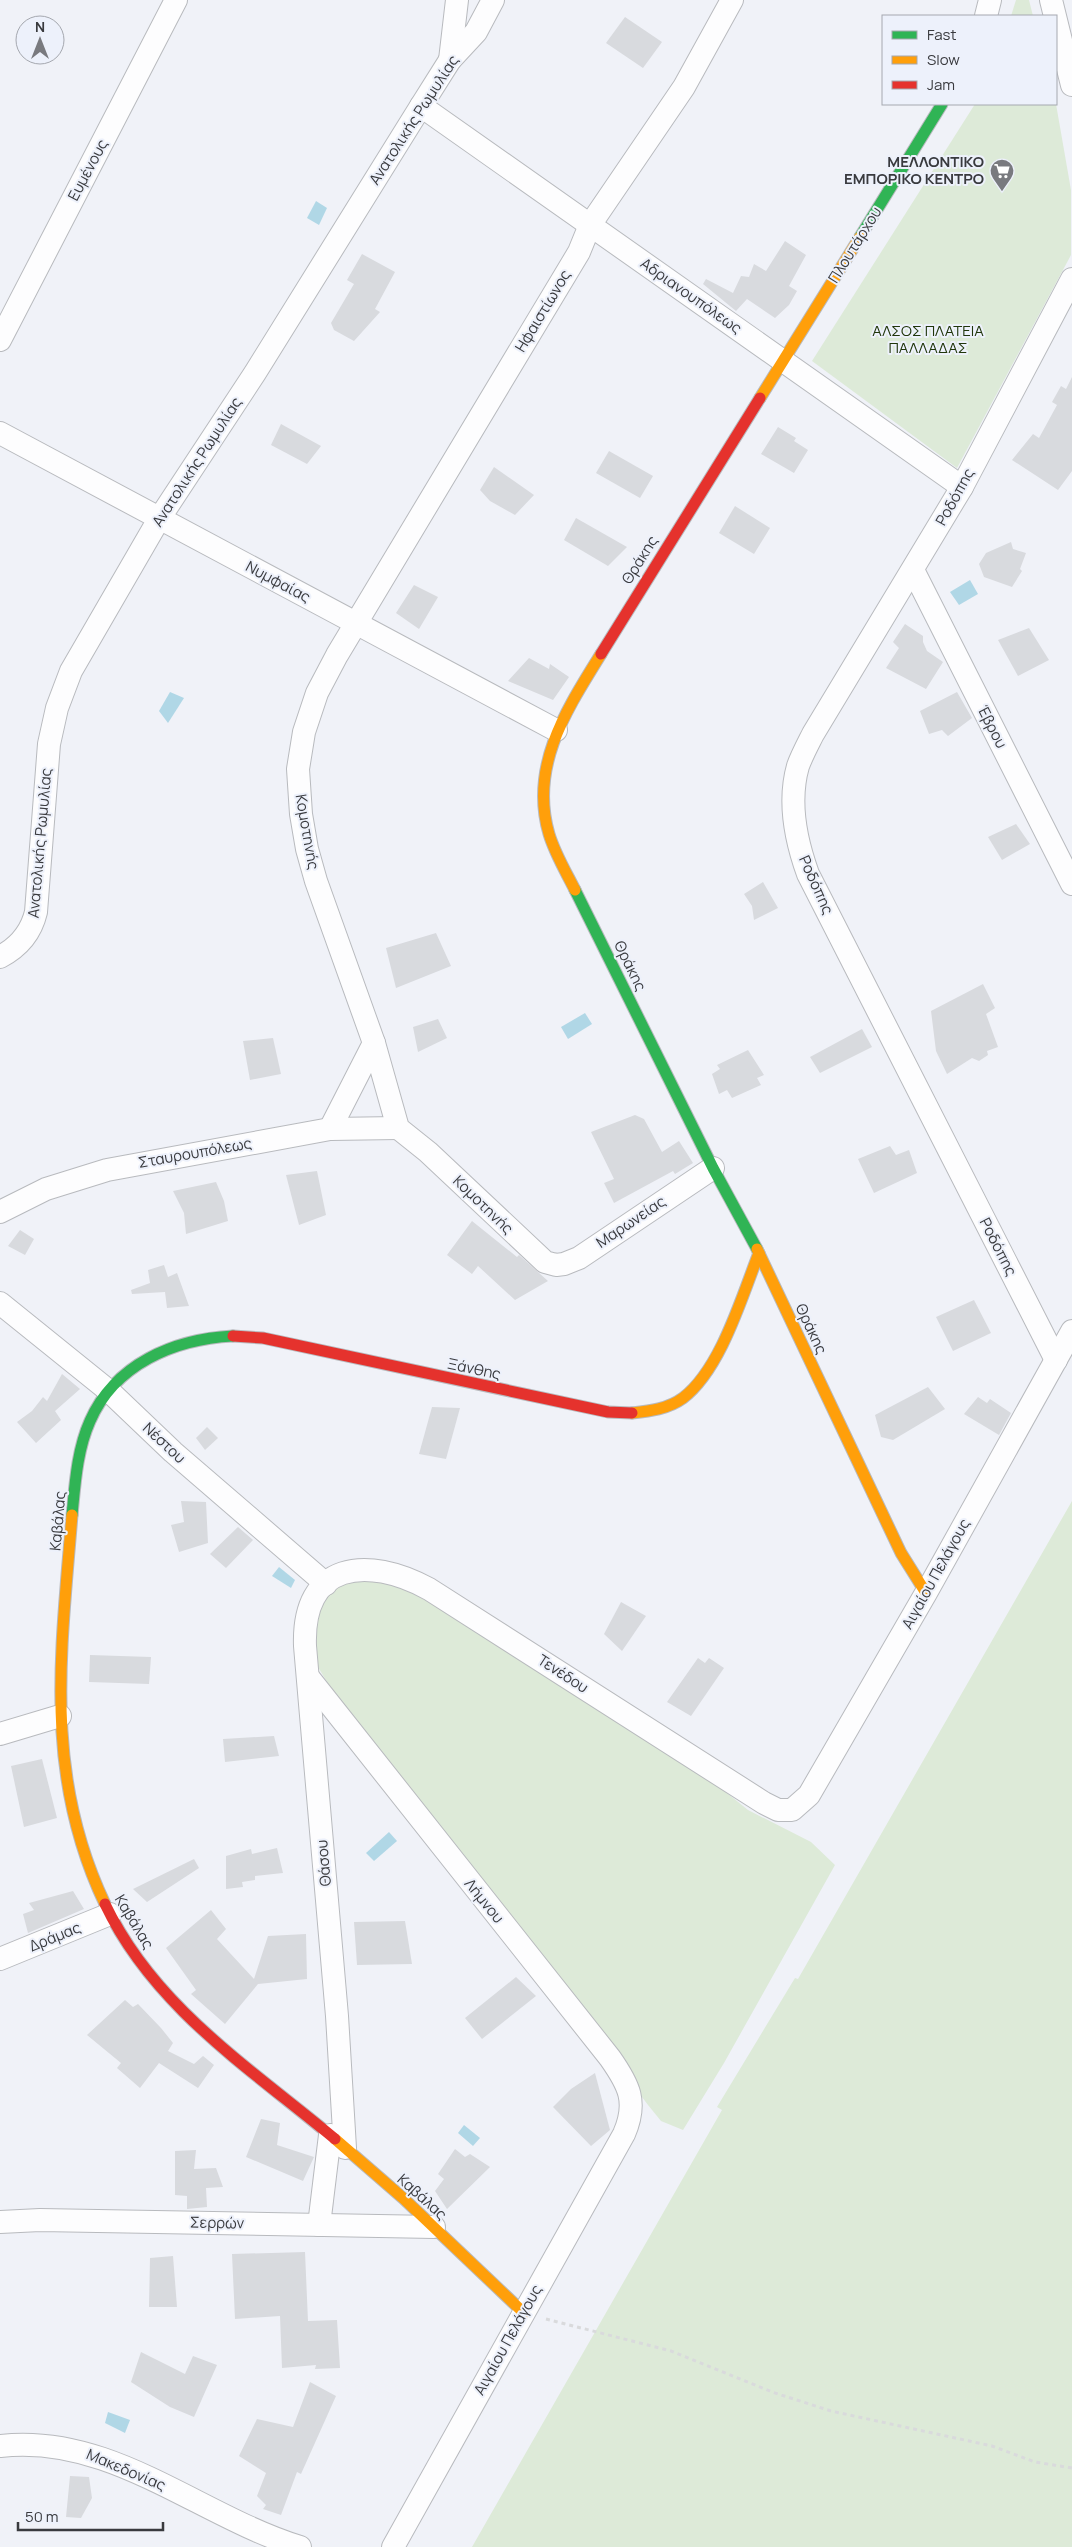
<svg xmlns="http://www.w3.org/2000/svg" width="1072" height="2547" viewBox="0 0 1072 2547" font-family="Manrope,sans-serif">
<rect width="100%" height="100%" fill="#f0f2f8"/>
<g fill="#ddead8">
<polygon points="1016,0 1029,0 1033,16 1011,16"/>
<polygon points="975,104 1056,104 1071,190 1071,255 957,468 812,361"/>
<polygon points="1072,1501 1072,2547 472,2547 722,2110 717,2107 795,1978 798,1979"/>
<polygon points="360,1574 405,1580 701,1772 748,1810 811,1842 835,1865 724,2063 683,2130 661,2121 648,2105 445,1834 342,1707 312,1657 318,1610 338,1582"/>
</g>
<g fill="#b0d7e6">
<polygon points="316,201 327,208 319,225 307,218"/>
<polygon points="970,580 978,594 959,605 950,592"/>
<polygon points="170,692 184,698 168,723 159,711"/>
<polygon points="585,1013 592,1024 568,1039 561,1027"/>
<polygon points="279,1567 295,1580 291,1588 272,1576"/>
<polygon points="389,1832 397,1841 374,1861 366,1853"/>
<polygon points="464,2125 480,2138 473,2146 458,2133"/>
<polygon points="108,2412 130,2420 125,2433 105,2423"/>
</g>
<g fill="#d8dade">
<polygon points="625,17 662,42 643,68 606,43"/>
<polygon points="785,241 806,255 789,286 797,291 789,305 775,318 747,299 736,311 703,284 706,279 733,293 741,276 749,277 754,264 766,271"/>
<polygon points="362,254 395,272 375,309 380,312 354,341 334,330 331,323 354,284 347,280"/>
<polygon points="1072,377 1072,471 1058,490 1012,460 1033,434 1039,438 1057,405 1052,402 1061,386 1066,389"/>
<polygon points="281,424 321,446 307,464 271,445"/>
<polygon points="778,427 796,438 794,441 808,450 794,473 761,454"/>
<polygon points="609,451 653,476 640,498 596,473"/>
<polygon points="494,467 534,495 515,515 490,501 480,490"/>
<polygon points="735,506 770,528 754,554 719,533"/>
<polygon points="576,518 627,547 608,566 564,540"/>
<polygon points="1011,542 1013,549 1026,553 1020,569 1022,571 1012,587 984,577 979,564 986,553"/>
<polygon points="414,585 438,597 419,629 396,613"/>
<polygon points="905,624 923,636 923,642 927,651 943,662 926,689 886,668 899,648 893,642"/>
<polygon points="1029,628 1049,660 1018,676 998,640"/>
<polygon points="529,658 549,669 550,664 569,677 553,700 508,681"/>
<polygon points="957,692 972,718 948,736 942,730 929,734 920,711"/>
<polygon points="1016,824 1030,844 1002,860 988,837"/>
<polygon points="763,882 778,908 754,920 752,906 744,894"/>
<polygon points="436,933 451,966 396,988 386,948"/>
<polygon points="983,984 995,1008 986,1014 998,1047 987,1051 988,1055 979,1061 972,1058 947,1074 936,1051 931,1011"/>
<polygon points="438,1019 447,1038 418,1052 413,1027"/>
<polygon points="862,1029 872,1047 820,1073 810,1057"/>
<polygon points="273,1038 281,1074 250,1080 243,1041"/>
<polygon points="748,1050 764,1075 757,1078 761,1085 732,1098 727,1090 719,1094 712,1074 720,1069 717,1065"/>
<polygon points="635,1115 644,1119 662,1152 679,1141 693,1163 675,1174 673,1171 614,1203 604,1183 614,1179 591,1132"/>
<polygon points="890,1146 896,1155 909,1150 917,1173 874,1193 858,1159"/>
<polygon points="317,1171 326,1215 299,1225 286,1175"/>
<polygon points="216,1182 224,1201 228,1221 186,1234 184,1213 173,1191"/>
<polygon points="472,1221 517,1257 519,1255 548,1281 515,1300 478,1266 472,1274 447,1255"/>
<polygon points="20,1230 34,1239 25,1255 8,1246"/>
<polygon points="164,1265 168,1277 177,1273 189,1306 167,1308 165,1292 132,1294 131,1290 150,1283 148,1270"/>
<polygon points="974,1300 991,1333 953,1351 936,1317"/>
<polygon points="62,1374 80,1389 55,1411 61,1420 36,1443 17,1422 32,1411 43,1397 47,1401"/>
<polygon points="928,1387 945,1409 893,1440 881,1437 875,1415"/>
<polygon points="978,1397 987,1403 990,1399 1011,1413 999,1435 964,1414"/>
<polygon points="432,1407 460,1408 446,1459 419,1454"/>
<polygon points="207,1427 218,1438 205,1450 196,1438"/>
<polygon points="181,1501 206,1502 208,1543 179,1552 171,1525 184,1522"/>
<polygon points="238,1527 253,1540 226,1568 210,1554"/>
<polygon points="621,1602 646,1616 622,1651 604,1634"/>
<polygon points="90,1655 151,1657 149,1684 89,1682"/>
<polygon points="698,1658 705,1663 709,1658 724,1668 691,1716 667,1702"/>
<polygon points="274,1736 279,1756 225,1762 223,1739"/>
<polygon points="42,1759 57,1818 24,1827 11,1766"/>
<polygon points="277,1848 283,1873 255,1876 255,1880 242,1882 243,1887 226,1889 226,1856 251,1849 252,1854"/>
<polygon points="194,1859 199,1868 147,1902 133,1889"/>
<polygon points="73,1891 84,1909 28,1933 23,1914 34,1910 29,1903"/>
<polygon points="211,1910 226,1929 217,1939 254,1979 268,1936 306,1934 307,1979 258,1984 225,2024 191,1994 196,1990 166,1948"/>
<polygon points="405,1921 412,1964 357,1965 354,1922"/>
<polygon points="516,1977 536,1996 482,2039 465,2018"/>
<polygon points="125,2000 133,2007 138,2004 161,2028 173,2043 168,2051 194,2064 203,2056 214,2065 198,2088 159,2063 140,2088 117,2068 121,2063 87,2035"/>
<polygon points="595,2073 610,2130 591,2146 553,2107 571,2089"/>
<polygon points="261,2119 280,2123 277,2145 314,2157 303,2181 246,2157"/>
<polygon points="455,2149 465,2157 470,2154 490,2167 447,2209 435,2191 444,2179 438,2174"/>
<polygon points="196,2150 194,2169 216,2168 223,2187 206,2188 207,2207 187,2209 187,2196 175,2195 175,2151"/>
<polygon points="305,2252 308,2321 337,2320 340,2368 315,2369 316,2365 282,2368 280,2316 235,2319 232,2254"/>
<polygon points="173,2256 177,2307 149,2307 150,2258"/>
<polygon points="141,2352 185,2374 193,2356 217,2365 194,2417 170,2407 131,2382"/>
<polygon points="310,2382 336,2396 301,2474 297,2472 281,2515 263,2509 266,2505 257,2496 266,2473 239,2456 257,2419 293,2427"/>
<polygon points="70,2476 89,2477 92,2498 81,2518 66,2517"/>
</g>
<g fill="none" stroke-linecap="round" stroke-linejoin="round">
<defs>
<g id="street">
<polyline points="1051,0 1072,85"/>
<polyline points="986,16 990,0"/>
<polyline points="450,60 457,0"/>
<polyline points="421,106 962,487"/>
<polyline points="0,340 176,0"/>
<polyline points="0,433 556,730"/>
<polyline points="913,570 1072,884"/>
<path d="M0 957C19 947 31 933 36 912L49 744 57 708 71 671 159 519 255 373 421 106 450 60 476 32 493 0"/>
<polyline points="330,1129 374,1043"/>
<polyline points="713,1168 579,1258 564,1264 556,1265 545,1262 428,1152 398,1128 374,1043 316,881 307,849 301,814 298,769 304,732 317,693 337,655 579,252 590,225 684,87 732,0"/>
<polyline points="0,1212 46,1189 107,1170 330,1129 398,1128"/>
<polyline points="0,1303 109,1391 173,1452 326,1584"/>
<path d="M1056 1360 808 874C796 841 788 801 798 766 802 755 808 744 813 734L962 487 1072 279"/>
<path d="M309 1678 610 2058C629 2085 638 2102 624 2134L393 2547"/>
<polyline points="0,1734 60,1716"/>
<polyline points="0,1959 110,1914"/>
<path d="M345 2148 337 2016 305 1646C302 1562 367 1555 429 1589L764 1803 778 1810H792L809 1795 926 1593 1072 1331"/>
<polyline points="0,2222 40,2220 434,2227"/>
<polyline points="319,2225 330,2135"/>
<path d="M0 2446C111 2433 199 2516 300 2547"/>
</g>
<g id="fast">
<polyline points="860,237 942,104"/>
<polyline points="575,890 713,1168 757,1249"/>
<path d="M72 1515C75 1484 77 1450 90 1421 115 1364 174 1339 233 1336"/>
</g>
<g id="slow">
<polyline points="760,398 860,237"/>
<path d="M575 890C566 872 555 854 549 834 529 766 567 709 601 654"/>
<polyline points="757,1249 901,1553 926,1593"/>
<path d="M632 1413C650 1411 668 1409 683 1398 721 1369 742 1296 759 1253"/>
<path d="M72 1515C61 1653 43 1774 105 1904"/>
<polyline points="335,2139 403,2198 524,2313"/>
</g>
<g id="jam">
<polyline points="601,654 760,398"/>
<polyline points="233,1336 263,1338 608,1412 632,1413"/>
<path d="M105 1904C154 2007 250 2068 335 2139"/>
</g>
</defs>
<use href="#street" stroke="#b8babe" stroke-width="24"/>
<use href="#fast" stroke="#b8babe" stroke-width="13"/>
<use href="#slow" stroke="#b8babe" stroke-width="13"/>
<use href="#jam" stroke="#b8babe" stroke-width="13"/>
<polyline stroke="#d9dadc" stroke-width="3" stroke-dasharray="4 4" stroke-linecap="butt" points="546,2319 671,2351 772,2392 831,2411 992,2446 1035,2462 1072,2468"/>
<use href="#street" stroke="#fdfdfe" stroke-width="22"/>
<use href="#fast" stroke="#30b455" stroke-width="11"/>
<use href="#slow" stroke="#ff9f0a" stroke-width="11"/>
<use href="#jam" stroke="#e5322d" stroke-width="11"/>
</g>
<defs>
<symbol id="supermarket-pin" viewBox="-11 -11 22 30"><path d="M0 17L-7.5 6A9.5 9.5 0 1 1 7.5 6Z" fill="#797a7f" stroke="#edf1fb"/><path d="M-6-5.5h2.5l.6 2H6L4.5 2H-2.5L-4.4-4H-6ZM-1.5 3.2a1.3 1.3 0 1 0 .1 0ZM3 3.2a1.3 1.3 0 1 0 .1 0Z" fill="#fff"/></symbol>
</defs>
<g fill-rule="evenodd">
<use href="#supermarket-pin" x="988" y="157" width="28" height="38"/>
</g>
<g text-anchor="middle" stroke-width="4" stroke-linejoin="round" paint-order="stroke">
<g font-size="15" fill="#393a3e" stroke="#edf1fb">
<text transform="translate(414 120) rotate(-57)" y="5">Ανατολικής Ρωμυλίας</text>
<text transform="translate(88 170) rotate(-62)" y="5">Ευμένους</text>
<text transform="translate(855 245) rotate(-58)" y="5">Πλουτάρχου</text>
<text transform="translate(691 296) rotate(35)" y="5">Αδριανουπόλεως</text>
<text transform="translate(543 311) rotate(-59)" y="5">Ηφαιστίωνος</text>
<text transform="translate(197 462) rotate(-57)" y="5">Ανατολικής Ρωμυλίας</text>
<text transform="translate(955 497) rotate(-61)" y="5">Ροδόπης</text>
<text transform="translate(640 560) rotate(-58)" y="5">Θράκης</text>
<text transform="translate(278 582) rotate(28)" y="5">Νυμφαίας</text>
<text transform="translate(992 727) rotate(63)" y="5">Έβρου</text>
<text transform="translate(307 832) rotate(80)" y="5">Κομοτηνής</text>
<text transform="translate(40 843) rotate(-85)" y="5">Ανατολικής Ρωμυλίας</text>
<text transform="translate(816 885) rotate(66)" y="5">Ροδόπης</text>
<text transform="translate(630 966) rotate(64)" y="5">Θράκης</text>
<text transform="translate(195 1153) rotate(-10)" y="5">Σταυρουπόλεως</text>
<text transform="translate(483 1205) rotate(44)" y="5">Κομοτηνής</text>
<text transform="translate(631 1222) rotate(-34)" y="5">Μαρωνείας</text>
<text transform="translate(998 1247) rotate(63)" y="5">Ροδόπης</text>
<text transform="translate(811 1329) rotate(65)" y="5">Θράκης</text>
<text transform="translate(474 1369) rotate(12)" y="5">Ξάνθης</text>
<text transform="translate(164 1443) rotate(43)" y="5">Νέστου</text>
<text transform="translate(58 1521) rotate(-85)" y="5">Καβάλας</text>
<text transform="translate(936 1574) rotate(-61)" y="5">Αιγαίου Πελάγους</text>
<text transform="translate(563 1674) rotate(33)" y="5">Τενέδου</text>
<text transform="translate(324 1863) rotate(-95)" y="5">Θάσου</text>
<text transform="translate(484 1901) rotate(51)" y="5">Λήμνου</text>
<text transform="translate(134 1922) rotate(59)" y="5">Καβάλας</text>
<text transform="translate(55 1937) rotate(-22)" y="5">Δράμας</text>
<text transform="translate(422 2197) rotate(42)" y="5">Καβάλας</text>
<text transform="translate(217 2223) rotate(1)" y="5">Σερρών</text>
<text transform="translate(508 2340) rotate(-61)" y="5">Αιγαίου Πελάγους</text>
<text transform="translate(126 2470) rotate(23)" y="5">Μακεδονίας</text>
</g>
<g font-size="15" font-weight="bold" fill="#393a3e" stroke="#edf1fb" text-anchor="end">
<text x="984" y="167">ΜΕΛΛΟΝΤΙΚΟ<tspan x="984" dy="17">ΕΜΠΟΡΙΚΟ ΚΕΝΤΡΟ</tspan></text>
</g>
<g font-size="15" fill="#20360a" stroke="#edf1fb">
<text x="928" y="336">ΑΛΣΟΣ ΠΛΑΤΕΙΑ<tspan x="928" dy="17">ΠΑΛΛΑΔΑΣ</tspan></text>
</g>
</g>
<rect x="882" y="15" width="175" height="90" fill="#edf1fb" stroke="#a5a8af"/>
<rect x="892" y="31" width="25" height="8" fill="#30b455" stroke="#a5a8af"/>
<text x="927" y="40" font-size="15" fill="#393a3e">Fast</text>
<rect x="892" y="56" width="25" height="8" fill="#ff9f0a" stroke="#a5a8af"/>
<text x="927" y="65" font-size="15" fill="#393a3e">Slow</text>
<rect x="892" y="81" width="25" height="8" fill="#e5322d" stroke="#a5a8af"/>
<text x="927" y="90" font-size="15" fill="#393a3e">Jam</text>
<g transform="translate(40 40)"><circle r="24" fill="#edf1fb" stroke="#a5a8af"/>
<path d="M0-4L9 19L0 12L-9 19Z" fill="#797a7f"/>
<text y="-8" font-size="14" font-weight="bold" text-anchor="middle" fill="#393a3e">N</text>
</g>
<path d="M18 2522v8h145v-8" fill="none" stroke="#393a3e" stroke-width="2.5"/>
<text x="25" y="2522" font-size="15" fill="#393a3e" stroke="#edf1fb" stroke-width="4" paint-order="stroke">50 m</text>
</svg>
